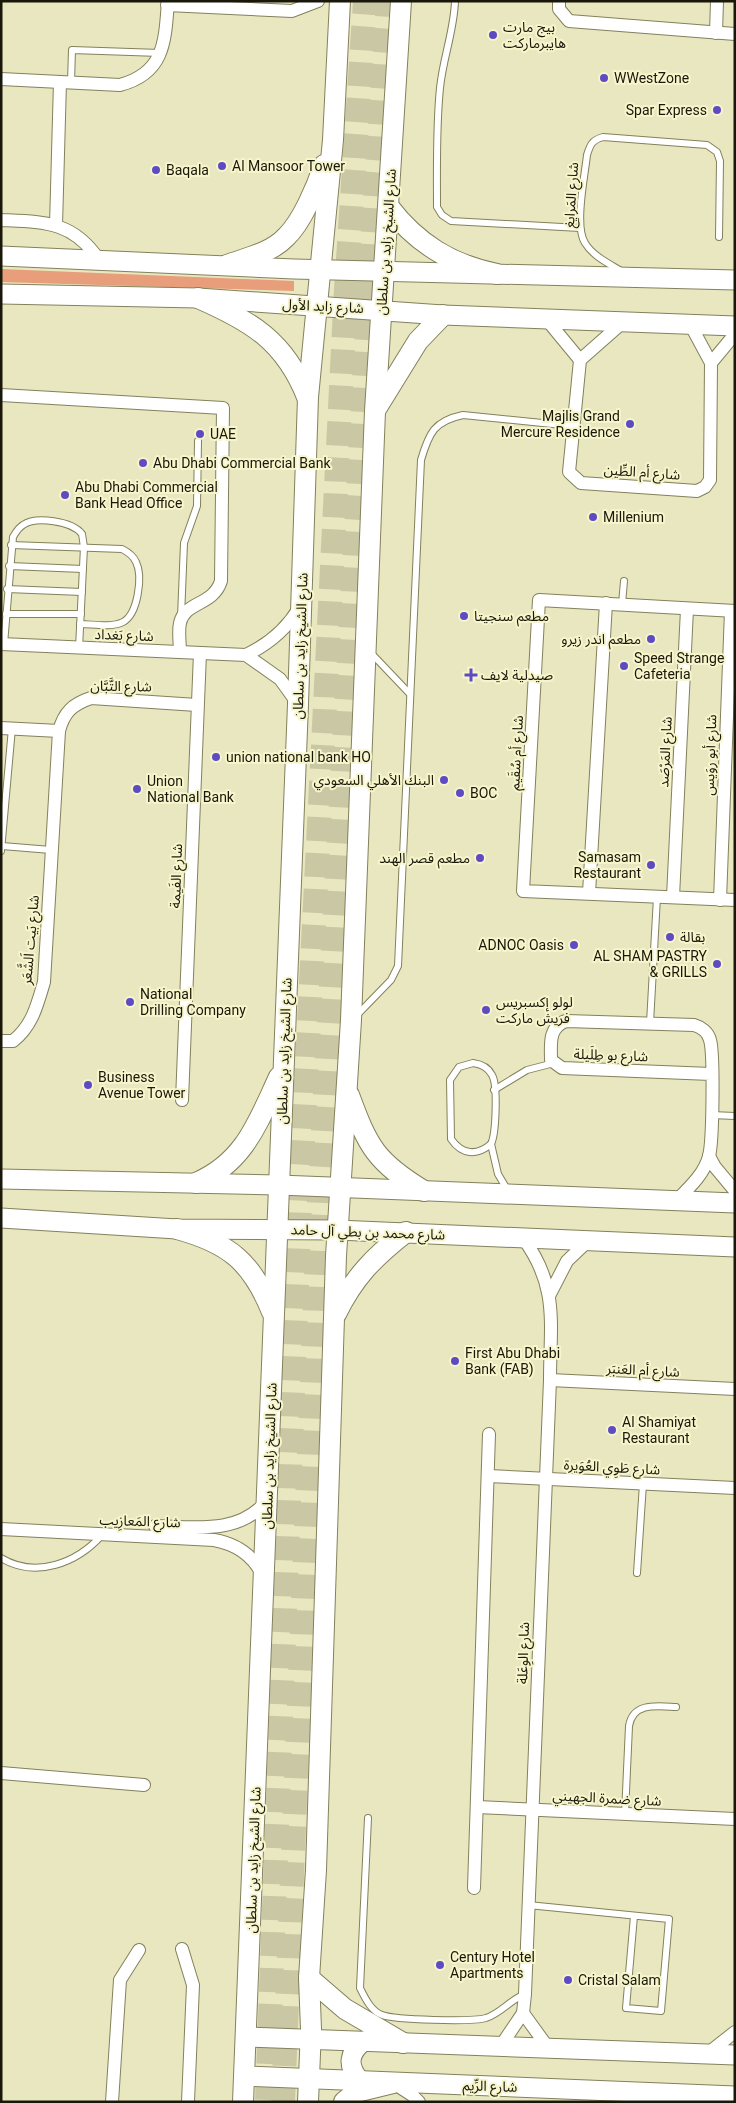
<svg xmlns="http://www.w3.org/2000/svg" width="736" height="2103" viewBox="0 0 736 2103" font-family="Roboto,'Noto Sans Arabic',sans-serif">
<rect width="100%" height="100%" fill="#e9e7bf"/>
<polygon fill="#e89d7b" points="1,269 294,281 294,291 1,282"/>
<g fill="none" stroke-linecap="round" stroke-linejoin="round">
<g stroke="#cac8a4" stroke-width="24" stroke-dasharray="24 12" stroke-linecap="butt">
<polyline points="267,2100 300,1201 346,289 365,1"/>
<polyline points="283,2102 319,1202 369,289 388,1"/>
</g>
<defs>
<g id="lane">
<path d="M455 1C454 31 443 58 440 88 436 127 437 168 437 207L442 215 451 221 580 228"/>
<polyline points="71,82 72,50 160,53"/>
<path d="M621 271C608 263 593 256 585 243 574 226 585 175 587 155 590 145 592 140 603 137L707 145 717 152 720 161 719 237"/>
<path d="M11 545 122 549C128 552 133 555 136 562 143 576 138 614 123 622 111 628 93 624 80 624"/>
<polyline points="9,566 83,569"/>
<polyline points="7,589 82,592"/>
<polyline points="622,604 624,581"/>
<polyline points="6,614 81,614"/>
<polyline points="181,617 184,543 197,506 198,441"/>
<path d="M4 644 13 537C16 532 18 528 23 525 36 516 72 521 82 534L84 547 79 648"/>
<polyline points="370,652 410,694"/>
<polyline points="2,846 51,850"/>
<polyline points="1,851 12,728"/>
<path d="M356 1016 391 980 398 966 421 460C429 433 434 421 463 415L572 426"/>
<polyline points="650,1023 657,897"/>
<path d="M473 1063C481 1064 488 1067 492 1075 498 1085 496 1134 491 1144 477 1156 462 1155 451 1139L450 1080 459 1067Z"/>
<polyline points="494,1090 527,1070 554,1063"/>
<polyline points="711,1115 735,1116"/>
<polyline points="491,1144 498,1174 508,1191"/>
<path d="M1 1558C36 1579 77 1563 102 1535"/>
<polyline points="637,1573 643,1484"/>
<path d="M625 1814 629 1726C633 1702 657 1706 676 1707"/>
<path d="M368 1818 360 1988C365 1998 371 2011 382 2015 395 2020 472 2022 486 2018 501 2013 510 2000 525 1994"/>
<polyline points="528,1905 669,1919 661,2011 626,2008 634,1916"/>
</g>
<g id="street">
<polyline points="559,1 559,9 569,21 735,34"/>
<polyline points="167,5 292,11 318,1"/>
<polyline points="716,33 717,1"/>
<path d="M1 79 120 85C165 73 165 41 168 1"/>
<path d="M1 220C44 222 73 221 99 260"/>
<polyline points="56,225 60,82"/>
<polyline points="547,320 580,360"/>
<polyline points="622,323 580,360 569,472 581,483 697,491 705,487 710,480 711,363 690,324"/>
<polyline points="711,363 735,334"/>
<path d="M1 395 223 408 221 581C213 606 185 601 180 623 178 632 180 643 180 652"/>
<polyline points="735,611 539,600 523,891 735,900"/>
<polyline points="1,644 246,655 280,679 298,704"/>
<path d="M246 655C269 644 286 630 299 608"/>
<polyline points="1,728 59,731"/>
<polyline points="589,893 606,603"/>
<polyline points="673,897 687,609"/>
<polyline points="720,900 731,611"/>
<path d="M1 1041H13C32 1026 37 1006 44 982L59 731C64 712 73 704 91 698L197 705"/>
<polyline points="182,1100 200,653"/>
<polyline points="709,1156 715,1167 735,1191"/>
<path d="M677 1200C689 1188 705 1173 709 1156 713 1142 714 1053 710 1040 708 1032 701 1027 694 1025L566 1021C548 1027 551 1045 551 1060L562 1068 711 1074"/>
<polyline points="550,1294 567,1261 588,1241"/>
<polyline points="550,1380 735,1389"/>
<polyline points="488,1476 735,1488"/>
<path d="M155 1526C195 1527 238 1535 267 1501"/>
<path d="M1 1529 214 1540C236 1544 252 1554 262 1574"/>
<polyline points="1,1773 144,1785"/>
<polyline points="477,1807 735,1819"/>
<polyline points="474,1888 489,1434"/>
<polyline points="182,1949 193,1985 188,2102"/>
<polyline points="523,2013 549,2049"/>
<path d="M500 2047 523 2013 525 1994 550 1380C550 1323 559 1287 523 1238"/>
<polyline points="707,2054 735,2032"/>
<polyline points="395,2084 412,2095 419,2102"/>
<polyline points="112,2102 120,1980 139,1950"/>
</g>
<g id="secondary">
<polyline points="1,256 294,269 735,280"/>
<polyline points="1,294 198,298 443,315 735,326"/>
<polyline points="1,1179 279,1185 735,1203"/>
<polyline points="1,1218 177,1229 337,1230 735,1247"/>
<polyline points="246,2037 735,2055"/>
<polyline points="245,2076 735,2096"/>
<path d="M360 2081C347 2066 348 2053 364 2041"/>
</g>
<g id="primary">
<path d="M389 207C417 244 452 265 497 274"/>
<path d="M227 265C246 258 271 253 286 237 302 222 317 186 324 165"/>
<path d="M198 298C251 321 285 341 307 397"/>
<polyline points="376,409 418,341 443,315"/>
<path d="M349 1095C368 1147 376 1162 424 1191"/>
<path d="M196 1183C245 1162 258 1122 279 1077"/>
<path d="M177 1229C229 1243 252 1262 272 1312"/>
<path d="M336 1314C354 1277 374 1257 406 1232"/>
<polyline points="309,1978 345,2009 403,2043"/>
<polyline points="243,2102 298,704 308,397 333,140 340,1"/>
<polyline points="308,2102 311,2029 309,1978 316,1870 336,1256 351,1020 375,411 401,1"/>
<polyline points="344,2102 356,2092 393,2083"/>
</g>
</defs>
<use href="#lane" stroke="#83815c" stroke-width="8"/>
<use href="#street" stroke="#83815c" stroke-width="14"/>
<use href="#secondary" stroke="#83815c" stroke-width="21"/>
<use href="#primary" stroke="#83815c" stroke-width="22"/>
<use href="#lane" stroke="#fff" stroke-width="6"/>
<use href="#street" stroke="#fff" stroke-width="12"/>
<use href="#secondary" stroke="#fff" stroke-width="19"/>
<use href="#primary" stroke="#fff" stroke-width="20"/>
</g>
<g fill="#5e4bc3" stroke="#f7f5cc" stroke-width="2">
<circle cx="493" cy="35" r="5"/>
<circle cx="604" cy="78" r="5"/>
<circle cx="717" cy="110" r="5"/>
<circle cx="222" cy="166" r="5"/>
<circle cx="156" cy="170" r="5"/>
<circle cx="630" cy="424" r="5"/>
<circle cx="200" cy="434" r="5"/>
<circle cx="143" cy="463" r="5"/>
<circle cx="65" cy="495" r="5"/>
<circle cx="593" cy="517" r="5"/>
<circle cx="464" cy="616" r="5"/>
<circle cx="651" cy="639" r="5"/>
<circle cx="624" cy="666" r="5"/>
<path d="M468.5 667.5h5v5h5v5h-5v5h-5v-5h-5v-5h5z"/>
<circle cx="216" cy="757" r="5"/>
<circle cx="444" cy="780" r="5"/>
<circle cx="137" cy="789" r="5"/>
<circle cx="460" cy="793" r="5"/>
<circle cx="480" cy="858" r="5"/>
<circle cx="651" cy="865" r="5"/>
<circle cx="670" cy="937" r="5"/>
<circle cx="574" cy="945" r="5"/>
<circle cx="717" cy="964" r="5"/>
<circle cx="130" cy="1002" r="5"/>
<circle cx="486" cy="1010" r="5"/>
<circle cx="88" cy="1085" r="5"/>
<circle cx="455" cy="1361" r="5"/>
<circle cx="612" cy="1430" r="5"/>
<circle cx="440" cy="1965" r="5"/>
<circle cx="568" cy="1980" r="5"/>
</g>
<g text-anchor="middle" stroke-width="4" stroke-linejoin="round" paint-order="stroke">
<g font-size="14" fill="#181709" stroke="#f7f5cc" text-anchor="start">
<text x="503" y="32">بيج مارت<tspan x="503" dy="16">هايبرماركت</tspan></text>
<text x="614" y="83">WWestZone</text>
<text x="707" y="115" text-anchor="end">Spar Express</text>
<text x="232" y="171">Al Mansoor Tower</text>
<text x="166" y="175">Baqala</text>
<text x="620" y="421" text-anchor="end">Majlis Grand<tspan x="620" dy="16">Mercure Residence</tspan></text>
<text x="210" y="439">UAE</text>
<text x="153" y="468">Abu Dhabi Commercial Bank</text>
<text x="75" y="492">Abu Dhabi Commercial<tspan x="75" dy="16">Bank Head Office</tspan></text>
<text x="603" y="522">Millenium</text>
<text x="474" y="621">مطعم سنجيتا</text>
<text x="641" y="644" text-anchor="end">مطعم اندر زيرو</text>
<text x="634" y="663">Speed Strange<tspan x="634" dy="16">Cafeteria</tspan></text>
<text x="481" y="680">صيدلية لايف</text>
<text x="226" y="762">union national bank HO</text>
<text x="434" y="785" text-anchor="end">البنك الأهلي السعودي</text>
<text x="147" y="786">Union<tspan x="147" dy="16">National Bank</tspan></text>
<text x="470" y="798">BOC</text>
<text x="641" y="862" text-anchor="end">Samasam<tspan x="641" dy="16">Restaurant</tspan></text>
<text x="470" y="863" text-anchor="end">مطعم قصر الهند</text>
<text x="680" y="942">بقالة</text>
<text x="564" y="950" text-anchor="end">ADNOC Oasis</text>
<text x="707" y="961" text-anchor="end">AL SHAM PASTRY<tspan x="707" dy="16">&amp; GRILLS</tspan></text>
<text x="140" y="999">National<tspan x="140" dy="16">Drilling Company</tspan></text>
<text x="496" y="1007">لولو إكسبريس<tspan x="496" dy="16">فريش ماركت</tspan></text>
<text x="98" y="1082">Business<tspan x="98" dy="16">Avenue Tower</tspan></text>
<text x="465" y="1358">First Abu Dhabi<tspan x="465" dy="16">Bank (FAB)</tspan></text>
<text x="622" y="1427">Al Shamiyat<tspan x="622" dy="16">Restaurant</tspan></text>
<text x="450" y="1962">Century Hotel<tspan x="450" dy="16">Apartments</tspan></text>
<text x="578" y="1985">Cristal Salam</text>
</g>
<g font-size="14" fill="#181709" stroke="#f7f5cc">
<text transform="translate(571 195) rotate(-86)" y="5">شارع المَرايِغ</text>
<text transform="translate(386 242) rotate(-86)" y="5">شارع الشيخ زايد بن سلطان</text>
<text transform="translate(323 306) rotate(3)" y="5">شارع زايد الأول</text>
<text transform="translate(642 472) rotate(4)" y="5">شارع أم الطِّين</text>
<text transform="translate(124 635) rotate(2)" y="5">شارع بَغداد</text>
<text transform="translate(300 646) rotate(-88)" y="5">شارع الشيخ زايد بن سلطان</text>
<text transform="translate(121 686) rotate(1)" y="5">شارع التَّبَّان</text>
<text transform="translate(665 752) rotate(-87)" y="5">شارع المَرْصَد</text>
<text transform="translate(516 753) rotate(-87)" y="5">شارع أم سُقَيم</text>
<text transform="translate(710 755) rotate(-88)" y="5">شارع أبو روَيس</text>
<text transform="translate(176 876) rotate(-88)" y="5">شارع الفَيمة</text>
<text transform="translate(30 940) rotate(-85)" y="5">شارع بَيت اَلشَّعَر</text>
<text transform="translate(284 1051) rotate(-88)" y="5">شارع الشيخ زايد بن سلطان</text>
<text transform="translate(611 1055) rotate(2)" y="5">شارع بو طِلَيلة</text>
<text transform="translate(368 1232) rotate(2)" y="5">شارع محمد بن بطي آل حامد</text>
<text transform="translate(643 1370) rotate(3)" y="5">شارع أم العَنبَر</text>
<text transform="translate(269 1456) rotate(-88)" y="5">شارع الشيخ زايد بن سلطان</text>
<text transform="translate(612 1467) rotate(3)" y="5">شارع طَوِي العُوَيرة</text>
<text transform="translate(140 1521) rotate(2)" y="5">شارع المَعازِيب</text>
<text transform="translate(523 1653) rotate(-88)" y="5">شارع الوِعَلة</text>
<text transform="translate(607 1798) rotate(3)" y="5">شارع ضمرة الجهيني</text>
<text transform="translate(253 1860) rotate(-88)" y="5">شارع الشيخ زايد بن سلطان</text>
<text transform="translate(490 2086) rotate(2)" y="5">شارع الرِّيم</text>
</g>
</g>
<rect width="736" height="2103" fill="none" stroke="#181709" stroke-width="5"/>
</svg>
